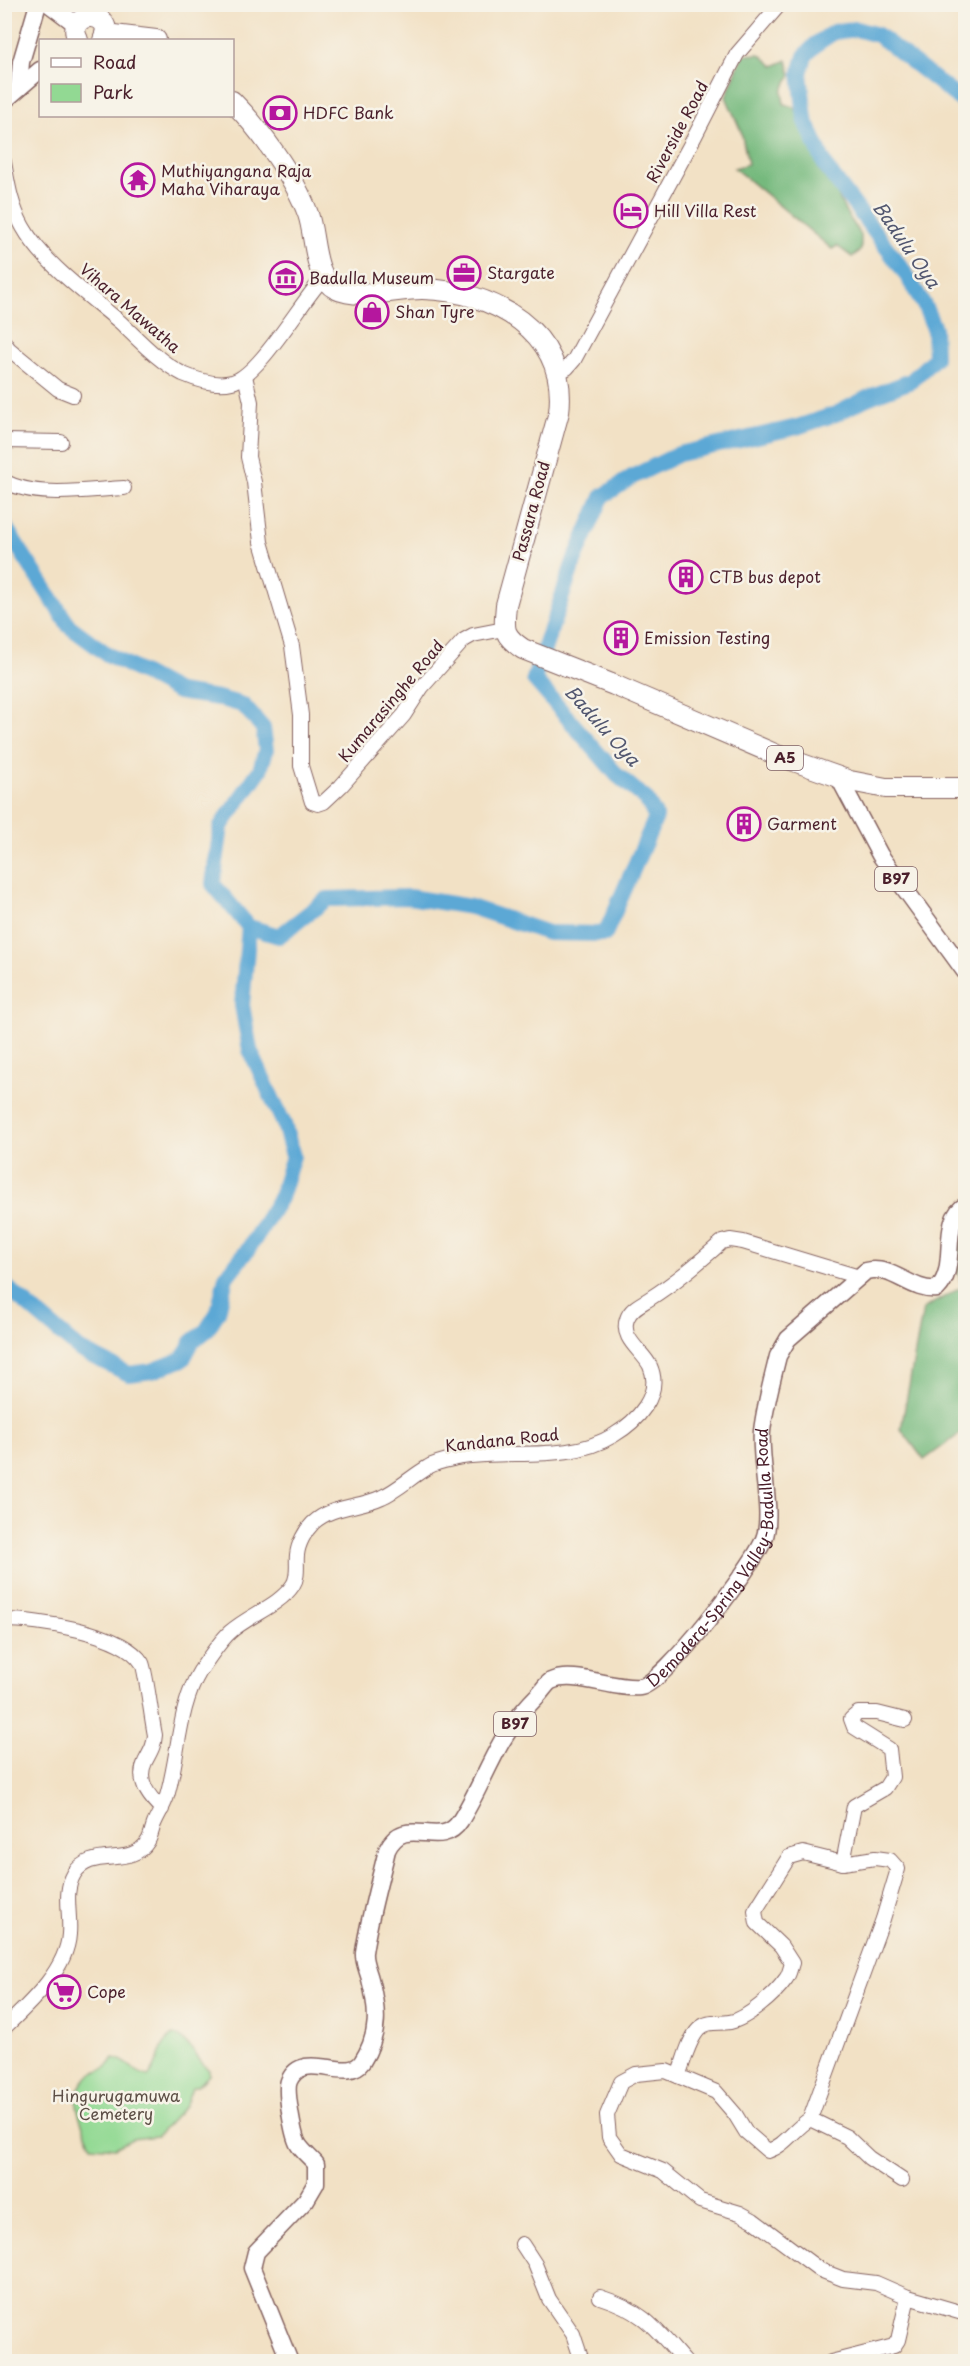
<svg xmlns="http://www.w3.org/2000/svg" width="970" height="2366" viewBox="0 0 970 2366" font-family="'Playpen Sans',sans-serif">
<rect width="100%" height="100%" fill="#f7f3e8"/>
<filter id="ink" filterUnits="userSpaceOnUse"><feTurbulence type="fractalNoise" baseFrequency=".0167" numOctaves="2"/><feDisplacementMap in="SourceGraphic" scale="12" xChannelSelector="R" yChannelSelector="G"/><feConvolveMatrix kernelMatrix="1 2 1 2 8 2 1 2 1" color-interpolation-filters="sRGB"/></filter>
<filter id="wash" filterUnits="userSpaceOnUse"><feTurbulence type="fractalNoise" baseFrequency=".008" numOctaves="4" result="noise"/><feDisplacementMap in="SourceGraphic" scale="24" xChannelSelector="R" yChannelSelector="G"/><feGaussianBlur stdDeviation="1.35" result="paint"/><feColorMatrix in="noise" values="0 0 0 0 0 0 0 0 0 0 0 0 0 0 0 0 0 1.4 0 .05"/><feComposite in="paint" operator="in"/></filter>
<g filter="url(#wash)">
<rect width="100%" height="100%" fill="#f2e1c5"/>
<path fill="#92d993" stroke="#6e7c5f" stroke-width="1.5" d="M173 2035C189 2038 196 2060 209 2070V2075L199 2085 192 2088 185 2106 157 2136 132 2139 115 2148 92 2146C81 2124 64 2091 92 2074 103 2067 106 2071 114 2058 128 2060 134 2074 149 2076 160 2064 158 2044 173 2035Z"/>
<g fill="#75b97d" stroke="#606c54" stroke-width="1.5">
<polygon points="760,54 774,66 787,60 791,75 782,91 784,104 793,107 805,119 801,127 808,135 819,170 837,193 845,211 861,235 861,250 852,257 837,246 832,249 734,168 748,164 741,131 726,97 743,55"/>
<polygon points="965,1222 965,1430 924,1460 901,1429 923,1309 962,1287 955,1260"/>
</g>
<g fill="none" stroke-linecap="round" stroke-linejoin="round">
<g stroke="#5ca8d5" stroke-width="16">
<polyline points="4,525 69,626 107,654 178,692 218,698 243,705 263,728 266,750 260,770 221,826 213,884 249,927 279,936 327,899 409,897 471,907 548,933 605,934 656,817 646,799 617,775 534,679 573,564 602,497 632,477 679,454 797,427 836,414 867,398 911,381 935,358 934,328 924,305 904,271 826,167 805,119 800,73 805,56 816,44 834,32 856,29 878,35 966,104"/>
<polyline points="4,1285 80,1350 129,1374 152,1371 183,1359 192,1342 206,1331 218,1312 226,1277 249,1248 280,1198 293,1156 284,1124 250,1050 242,1005 249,927"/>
</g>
</g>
</g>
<g filter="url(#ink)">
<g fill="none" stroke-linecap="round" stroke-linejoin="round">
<defs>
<g id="minor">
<path d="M4 162C8 185 11 206 23 227 43 263 88 295 120 322 139 340 159 362 183 374 197 380 217 386 232 382 259 376 302 300 324 277"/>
<polyline points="4,342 9,349 58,389 73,395"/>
<polyline points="557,373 567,368 574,360 695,136 737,54 780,4"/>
<polyline points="245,376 251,402 248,457 254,482 261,542 292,646 301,715 301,766 312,802 318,804 324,802 341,786 404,715 422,687 464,640 473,635 504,629"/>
<polyline points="4,441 61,442"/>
<path d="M4 481C36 499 88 490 124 488"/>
<path d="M4 1620C38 1620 123 1632 142 1663 146 1671 152 1722 155 1735 154 1747 150 1752 145 1762 136 1781 149 1797 162 1809"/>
<polyline points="843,1863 854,1806 885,1788 892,1777 889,1749 854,1727 851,1719 858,1713 877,1713 905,1720"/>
<path d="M4 2028C29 2004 67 1970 69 1934 71 1913 63 1893 74 1874 91 1846 131 1869 148 1841 151 1836 152 1829 154 1824 158 1814 164 1806 167 1796 179 1756 178 1707 200 1671 208 1659 219 1642 230 1632 249 1615 279 1606 293 1585 299 1576 296 1565 297 1555 298 1544 305 1531 313 1523 332 1505 359 1508 382 1497 398 1490 412 1476 428 1467 436 1462 448 1460 457 1458 508 1448 567 1464 614 1435 636 1422 663 1395 650 1366 643 1351 620 1339 627 1319 630 1309 641 1304 649 1299 676 1282 698 1263 722 1242L730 1240 743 1242 859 1277"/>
<path d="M678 2076C684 2062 688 2040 699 2029 708 2020 718 2024 730 2022 747 2019 775 1994 785 1980 789 1976 790 1969 792 1963L781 1946 757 1923 755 1911 789 1857 803 1853 843 1863 875 1858 890 1860 898 1869 883 1919 810 2119"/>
<path d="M902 2180 869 2158 847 2137 810 2119C794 2129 785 2146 768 2151L746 2132 735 2114 716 2092 666 2071 636 2074 621 2082 607 2115 609 2137 621 2154 663 2171 700 2201 740 2213 753 2220 820 2270 843 2279 876 2283 908 2297 966 2314"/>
<polyline points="522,2244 535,2264 549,2299 573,2334 581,2358 580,2362"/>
<path d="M600 2297C644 2311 655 2328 685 2362"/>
<polyline points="831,2362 894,2346 898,2340 908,2297"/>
</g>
<g id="major">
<polyline points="49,4 77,25"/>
<polyline points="19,86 21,62 38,4"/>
<polyline points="4,101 40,70"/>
<polyline points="839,778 880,855 966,973"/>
<path id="s1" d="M290 2362 252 2268 256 2252 306 2200 316 2183V2164C311 2158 302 2151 298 2144 293 2135 285 2090 289 2081 303 2048 347 2084 362 2062 380 2034 378 2010 370 1979 368 1971 363 1961 364 1952 369 1918 379 1884 387 1850 405 1812 440 1852 460 1821 476 1796 487 1767 502 1741 512 1724 525 1708 539 1694 542 1691 547 1683 551 1681 574 1670 614 1690 640 1687 663 1685 755 1564 764 1539 774 1515 759 1461 762 1431 765 1406 772 1380 778 1356L788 1339 866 1271C892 1264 911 1292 937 1289 960 1268 938 1221 966 1205"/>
</g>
<g id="highway">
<polyline points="105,34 156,40"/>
<path d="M78 40C63 10 118 9 103 40"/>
<path d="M232 101C260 129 295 178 308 214 316 237 313 277 336 289 358 300 397 289 422 289 492 290 569 332 559 412L506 605C504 629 502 635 523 649L614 685 777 755 850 781 886 788H966"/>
</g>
</defs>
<use href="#minor" stroke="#856361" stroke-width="16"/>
<use href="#major" stroke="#856361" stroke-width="19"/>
<use href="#highway" stroke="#856361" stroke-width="22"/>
<use href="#minor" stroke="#fff" stroke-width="14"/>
<use href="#major" stroke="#fff" stroke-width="16"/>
<use href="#highway" stroke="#fff" stroke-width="20"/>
</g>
</g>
<defs>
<symbol id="bank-ring" viewBox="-11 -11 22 22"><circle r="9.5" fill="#f7f3e8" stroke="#b5179e" stroke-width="1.5"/><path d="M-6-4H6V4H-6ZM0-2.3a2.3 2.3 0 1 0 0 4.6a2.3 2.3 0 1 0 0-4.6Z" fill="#b5179e"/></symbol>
<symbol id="temple-ring" viewBox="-11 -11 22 22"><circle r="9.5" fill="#f7f3e8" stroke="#b5179e" stroke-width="1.5"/><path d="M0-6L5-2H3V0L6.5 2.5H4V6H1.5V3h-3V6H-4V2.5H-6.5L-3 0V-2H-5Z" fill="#b5179e"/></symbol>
<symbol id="hotel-ring" viewBox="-11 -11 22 22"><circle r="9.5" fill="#f7f3e8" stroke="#b5179e" stroke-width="1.5"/><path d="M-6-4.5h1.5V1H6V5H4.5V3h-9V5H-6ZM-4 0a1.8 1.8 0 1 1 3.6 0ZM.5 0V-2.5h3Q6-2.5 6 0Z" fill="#b5179e"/></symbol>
<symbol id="office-ring" viewBox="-11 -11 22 22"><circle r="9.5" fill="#f7f3e8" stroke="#b5179e" stroke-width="1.5"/><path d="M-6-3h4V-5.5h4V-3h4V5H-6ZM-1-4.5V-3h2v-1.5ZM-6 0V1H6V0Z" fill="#b5179e"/></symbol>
<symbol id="museum-ring" viewBox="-11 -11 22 22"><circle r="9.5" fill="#f7f3e8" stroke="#b5179e" stroke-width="1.5"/><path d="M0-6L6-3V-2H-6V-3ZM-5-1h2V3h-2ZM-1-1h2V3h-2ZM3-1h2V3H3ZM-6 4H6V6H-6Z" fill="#b5179e"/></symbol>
<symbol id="shop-ring" viewBox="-11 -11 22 22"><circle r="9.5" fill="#f7f3e8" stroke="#b5179e" stroke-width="1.5"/><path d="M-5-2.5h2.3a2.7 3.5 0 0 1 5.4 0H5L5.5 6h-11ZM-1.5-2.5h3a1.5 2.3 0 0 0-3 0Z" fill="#b5179e"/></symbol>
<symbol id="building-ring" viewBox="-11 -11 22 22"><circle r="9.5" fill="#f7f3e8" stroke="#b5179e" stroke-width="1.5"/><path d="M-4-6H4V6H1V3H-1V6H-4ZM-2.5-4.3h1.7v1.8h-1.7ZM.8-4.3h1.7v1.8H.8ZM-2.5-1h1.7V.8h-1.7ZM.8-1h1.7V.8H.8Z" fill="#b5179e"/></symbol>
<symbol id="supermarket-ring" viewBox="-11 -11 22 22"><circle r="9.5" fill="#f7f3e8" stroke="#b5179e" stroke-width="1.5"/><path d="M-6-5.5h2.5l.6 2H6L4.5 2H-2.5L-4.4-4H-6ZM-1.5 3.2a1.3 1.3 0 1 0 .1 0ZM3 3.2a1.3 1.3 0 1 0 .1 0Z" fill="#b5179e"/></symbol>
</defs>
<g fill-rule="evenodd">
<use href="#bank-ring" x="261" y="94" width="38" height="38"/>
<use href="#temple-ring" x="119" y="161" width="38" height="38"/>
<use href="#hotel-ring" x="612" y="192" width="38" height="38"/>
<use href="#office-ring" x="445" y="254" width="38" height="38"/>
<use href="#museum-ring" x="267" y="259" width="38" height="38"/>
<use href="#shop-ring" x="353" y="293" width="38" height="38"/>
<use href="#building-ring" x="667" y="558" width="38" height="38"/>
<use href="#building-ring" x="602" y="619" width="38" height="38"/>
<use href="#building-ring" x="725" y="805" width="38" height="38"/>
<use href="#supermarket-ring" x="45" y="1973" width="38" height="38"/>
</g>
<g text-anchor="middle" stroke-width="5" stroke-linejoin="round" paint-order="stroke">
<g fill="#f7f3e8" stroke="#7e5f64" stroke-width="1.5">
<rect x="767" y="746" width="36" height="24" rx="4.5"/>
<rect x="875" y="867" width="42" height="24" rx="4.5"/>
<rect x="494" y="1712" width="42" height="24" rx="4.5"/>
</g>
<g font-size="15" font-weight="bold" fill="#4a1f2b">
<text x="785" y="763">A5</text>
<text x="896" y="884">B97</text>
<text x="515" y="1729">B97</text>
</g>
<g font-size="16" fill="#4a1f2b" stroke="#f7f3e8" text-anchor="start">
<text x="303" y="119">HDFC Bank</text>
<text x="161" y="177">Muthiyangana Raja<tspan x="161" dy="18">Maha Viharaya</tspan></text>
<text x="654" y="217">Hill Villa Rest</text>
<text x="487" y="279">Stargate</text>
<text x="309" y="284">Badulla Museum</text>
<text x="395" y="318">Shan Tyre</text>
<text x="709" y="583">CTB bus depot</text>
<text x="644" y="644">Emission Testing</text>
<text x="767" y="830">Garment</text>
<text x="87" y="1998">Cope</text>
</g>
<g font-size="16" fill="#4a1f2b" stroke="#f7f3e8">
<text transform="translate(677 132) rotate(-62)" y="6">Riverside Road</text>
<text transform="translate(130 308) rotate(41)" y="6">Vihara Mawatha</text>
<text transform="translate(531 511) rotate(-75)" y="6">Passara Road</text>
<text transform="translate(391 701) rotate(-50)" y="6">Kumarasinghe Road</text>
<text transform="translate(502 1440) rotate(-6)" y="6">Kandana Road</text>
<text dy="6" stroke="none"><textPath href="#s1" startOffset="1122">Demodera-Spring Valley-Badulla Road</textPath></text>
</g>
<g font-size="16" fill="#5c4e45" stroke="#f7f3e8">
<text x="116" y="2102">Hingurugamuwa<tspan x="116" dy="18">Cemetery</tspan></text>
</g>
<g font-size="18" font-style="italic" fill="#51566f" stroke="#f7f3e8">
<text transform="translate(906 245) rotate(55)" y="6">Badulu Oya</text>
<text transform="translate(602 726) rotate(48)" y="6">Badulu Oya</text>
</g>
</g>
<rect width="970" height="2366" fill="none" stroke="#f7f3e8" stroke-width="24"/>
<rect x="39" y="39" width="195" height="78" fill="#f7f3e8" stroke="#b29e9c" stroke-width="1.5"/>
<rect x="51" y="58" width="30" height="9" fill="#ffffff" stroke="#b29e9c" stroke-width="1.5"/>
<text x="93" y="69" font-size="18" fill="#4a1f2b">Road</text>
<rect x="51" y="84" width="30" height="18" fill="#92d993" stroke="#b29e9c" stroke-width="1.5"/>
<text x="93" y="99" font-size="18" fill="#4a1f2b">Park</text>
</svg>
